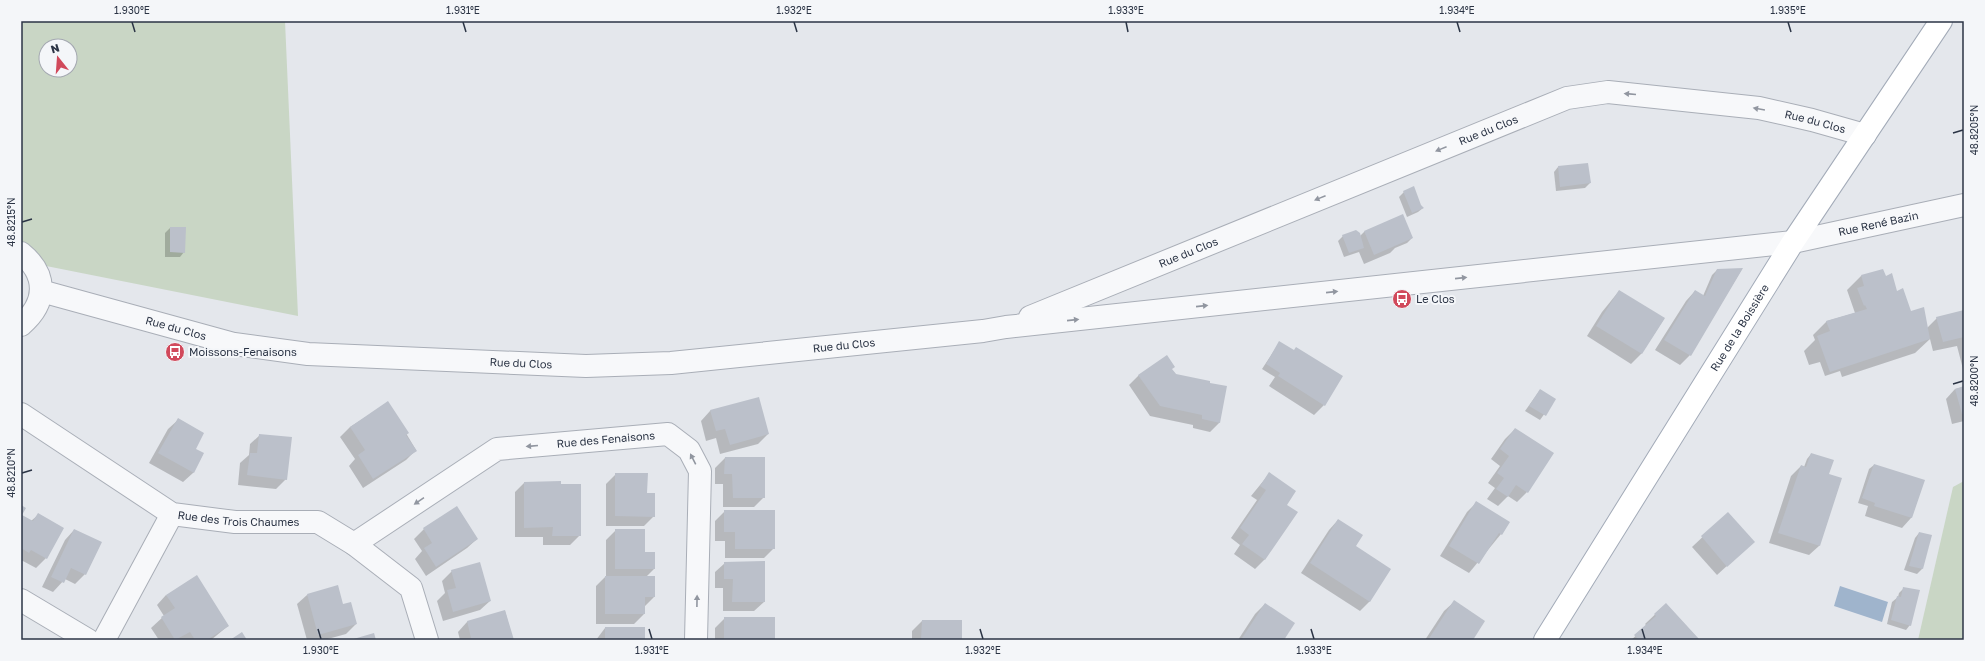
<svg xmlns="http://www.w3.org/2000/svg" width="1985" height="661" viewBox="0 0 1985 661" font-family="'Golos Text',sans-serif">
<rect width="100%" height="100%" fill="#e4e7ec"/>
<g fill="#c9d6c5" fill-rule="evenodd">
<path d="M21 21H285L298 316 21 261ZM46 46H70V70H46Z"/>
<polygon points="1964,481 1964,640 1918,640 1953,487"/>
</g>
<polygon fill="#9fb4cc" points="1840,586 1888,602 1882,622 1834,606"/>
<g fill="#0003">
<polygon points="1558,167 1590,183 1585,188 1556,191 1554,172"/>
<polygon points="1404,192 1423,208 1418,212 1407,217 1399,197"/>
<polygon points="1402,216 1412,238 1407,243 1395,248 1390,253 1364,264 1359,252 1344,257 1338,241 1343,236 1360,236 1364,232"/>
<polygon points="170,228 184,252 180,257 165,257 165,233"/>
<polygon points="1742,269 1690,355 1680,365 1655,350 1686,301 1695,291 1703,296 1712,275 1717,270"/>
<polygon points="1861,276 1885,277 1910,313 1927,328 1937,318 1964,311 1964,373 1957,346 1933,351 1930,339 1915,353 1842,377 1840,371 1825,376 1820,362 1809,365 1804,351 1815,340 1813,335 1827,321 1855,313 1847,290"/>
<polygon points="1619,291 1664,319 1641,354 1631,364 1587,336 1602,312"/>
<polygon points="1279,343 1324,405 1314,415 1269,386 1275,377 1262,369"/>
<polygon points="1171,369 1220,422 1210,432 1193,428 1193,425 1150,416 1129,385 1139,375"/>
<polygon points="1964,387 1964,421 1952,424 1946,399 1955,389"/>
<polygon points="1540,390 1555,399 1540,420 1525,411"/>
<polygon points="758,399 768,434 758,444 720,454 716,438 706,441 701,421 710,411"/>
<polygon points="388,403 416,450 406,460 363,488 349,466 355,459 340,437 350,427"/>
<polygon points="178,420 194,449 203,454 193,473 183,482 149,463 168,429"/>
<polygon points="1515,429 1527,492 1517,502 1508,496 1498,506 1487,499 1495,488 1488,483 1500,466 1491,459 1505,439"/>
<polygon points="260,435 286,479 276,489 238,485 240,463 249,455 250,444"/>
<polygon points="1811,454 1828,475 1841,479 1819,546 1809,555 1769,543 1791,476 1801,466 1804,467 1807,459"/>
<polygon points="725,458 764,497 754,507 723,507 723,484 715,484 715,468"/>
<polygon points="1874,465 1924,481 1911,518 1902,528 1865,516 1868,506 1858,503 1869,469"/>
<polygon points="616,474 646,494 654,516 644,526 606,526 606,484"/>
<polygon points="1269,474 1286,505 1265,559 1255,569 1234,554 1240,545 1231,538 1257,500 1251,496"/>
<polygon points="524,483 580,535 570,545 543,545 543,537 515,537 515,492"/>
<polygon points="1476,503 1501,534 1469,573 1440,556 1467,512"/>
<polygon points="725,511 774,548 764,558 725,558 725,541 715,541 715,521"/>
<polygon points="1728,513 1753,542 1717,575 1692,547"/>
<polygon points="21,515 31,521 38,515 46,558 36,568 21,560"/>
<polygon points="1338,520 1354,546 1370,601 1360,611 1301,573 1329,530"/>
<polygon points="424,529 477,539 467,548 426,576 415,559 422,551 414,539"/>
<polygon points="74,530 85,574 75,584 65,579 53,592 42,587 65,540"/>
<polygon points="616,530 644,553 654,569 646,577 654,597 644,607 644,614 634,624 596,624 596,586 606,576 606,540"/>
<polygon points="1919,533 1922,569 1917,574 1904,570 1915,538"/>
<polygon points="725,563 764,602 754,611 723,611 723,588 715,588 715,572"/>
<polygon points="452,571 490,601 480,610 443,621 437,601 445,593 442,581"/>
<polygon points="1904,588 1910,625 1906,630 1887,624 1892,602 1898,597 1899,593"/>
<polygon points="166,595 228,626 211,640 159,640 151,628 164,616 157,605"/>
<polygon points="307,595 343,605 356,624 346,634 324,640 307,640 297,604"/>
<polygon points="1454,602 1471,640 1425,640 1444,611"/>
<polygon points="1265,604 1283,640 1238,640 1255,614"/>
<polygon points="1665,605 1696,640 1631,640 1647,626 1645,624"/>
<polygon points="505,611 513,640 460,640 458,632 467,622"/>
<polygon points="725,618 774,618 774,640 715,640 715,628"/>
<polygon points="922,621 961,621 961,640 912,640 912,631"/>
<polygon points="605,628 644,640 596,640"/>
</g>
<g fill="#bbc0ca">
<polygon points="1588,163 1591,183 1560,187 1558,166"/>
<polygon points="1414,186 1421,205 1424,208 1412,213 1403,191"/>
<polygon points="1403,214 1413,238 1374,255 1364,231"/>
<polygon points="170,227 186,227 185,253 170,252"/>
<polygon points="1356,230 1360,233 1364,248 1349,253 1342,235"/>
<polygon points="1743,268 1691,356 1664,340 1695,290 1705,296 1717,269"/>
<polygon points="1883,269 1886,276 1892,273 1897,291 1903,288 1911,311 1924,307 1930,339 1830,372 1817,336 1830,331 1826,321 1867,309 1865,305 1864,306 1857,288 1864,286 1861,275"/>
<polygon points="1619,290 1665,318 1642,354 1596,326"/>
<polygon points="1964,310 1964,337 1943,342 1936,317"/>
<polygon points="1279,341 1294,350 1296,347 1343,376 1325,406 1278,376 1280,373 1266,364"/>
<polygon points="1167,355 1175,367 1172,369 1176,374 1210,381 1210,383 1227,386 1220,423 1202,419 1202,415 1160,406 1138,375"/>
<polygon points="1964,386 1964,414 1962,414 1955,389"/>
<polygon points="1540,389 1556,399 1546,416 1529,406"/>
<polygon points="759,397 769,434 730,445 725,429 716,431 710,410"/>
<polygon points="388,401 409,433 406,435 417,451 373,479 358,455 365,450 350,427"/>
<polygon points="178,418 204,433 196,449 204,453 194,473 158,453"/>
<polygon points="1515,428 1554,453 1528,493 1516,485 1508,497 1496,489 1504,478 1497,473 1509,456 1500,449"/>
<polygon points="259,434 292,437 287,480 247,475 250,453 257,453"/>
<polygon points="1811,453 1834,460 1829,474 1842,478 1820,546 1778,533 1801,465 1806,467"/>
<polygon points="725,457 765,457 765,498 733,498 732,474 724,474"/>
<polygon points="1874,464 1925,480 1912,518 1874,506 1875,503 1862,498"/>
<polygon points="1269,472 1296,491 1287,505 1298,512 1265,560 1242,544 1249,535 1240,528 1266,490 1260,486"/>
<polygon points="615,473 648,473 647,493 655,493 655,517 615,516"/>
<polygon points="561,481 561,484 581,484 581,536 552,536 553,527 524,528 524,482"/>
<polygon points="1476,501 1510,522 1502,535 1499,533 1479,564 1449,546"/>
<polygon points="21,505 26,508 22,515 33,521 38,513 64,528 47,559 31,550 29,553 21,548"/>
<polygon points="457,506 478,539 436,567 424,548 432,543 423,528"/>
<polygon points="724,510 775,510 775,549 735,549 735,532 724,532"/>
<polygon points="1728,512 1755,542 1727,567 1701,536"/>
<polygon points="1338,519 1363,535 1356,546 1391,569 1370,602 1310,563"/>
<polygon points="74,529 102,542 86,575 71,568 64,583 51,577"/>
<polygon points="615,529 645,529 645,552 655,552 655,569 615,569"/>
<polygon points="1919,532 1932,535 1923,569 1909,566"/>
<polygon points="765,561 765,602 732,602 733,579 724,579 724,562"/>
<polygon points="480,562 491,601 453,612 447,590 456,588 451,570"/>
<polygon points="197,575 229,626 207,640 195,640 190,632 175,640 161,617 175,608 166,595"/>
<polygon points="605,576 655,576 655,597 645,597 645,614 605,614"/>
<polygon points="338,585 343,604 351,602 357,624 318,635 307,594"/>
<polygon points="1903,587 1920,590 1911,626 1891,620 1897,596 1901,597"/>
<polygon points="1454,600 1485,621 1473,640 1428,640"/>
<polygon points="1265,603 1295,623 1284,640 1245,640 1242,638"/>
<polygon points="1666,603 1699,639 1697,640 1639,640 1634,635 1656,616 1654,614"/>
<polygon points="505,610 514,640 465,640 471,638 467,621"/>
<polygon points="724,617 775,617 775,640 724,639"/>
<polygon points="922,620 962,620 962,640 921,640"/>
<rect x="605" y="627" width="40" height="13"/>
<polygon points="242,632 247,640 230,640"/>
<polygon points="374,633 376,640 350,640"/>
</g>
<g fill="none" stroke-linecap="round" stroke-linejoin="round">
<defs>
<g id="minor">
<path d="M21 253C48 275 47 303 21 325"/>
<path id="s1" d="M41 291 234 344 308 354 586 366 671 363 983 331 1006 327 1793 242 1964 205"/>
<path id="s2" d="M1030 317 1567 98 1608 92 1759 108 1812 120 1865 135"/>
<path id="s3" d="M21 414 172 514 235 522H318L354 544 411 588 427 640"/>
<path id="s4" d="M354 544 497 449 668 434 689 450 700 471 696 640"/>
<polyline points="21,600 88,640"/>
<polyline points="104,640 172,514"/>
</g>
<g id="major">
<path id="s5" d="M1545 640 1793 242 1941 21"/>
</g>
</defs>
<use href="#minor" stroke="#a9aeb7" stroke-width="24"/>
<use href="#major" stroke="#a3abb8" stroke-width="24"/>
<use href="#minor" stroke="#f7f8fa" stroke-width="22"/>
<use href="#major" stroke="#fff" stroke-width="22"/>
</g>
<defs><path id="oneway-solid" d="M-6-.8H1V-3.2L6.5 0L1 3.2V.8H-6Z"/></defs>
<g fill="#9196a0">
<use href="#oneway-solid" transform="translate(1630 94) rotate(-175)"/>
<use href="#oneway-solid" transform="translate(1759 109) rotate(-170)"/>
<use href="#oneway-solid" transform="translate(1441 149) rotate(158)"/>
<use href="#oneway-solid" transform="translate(1320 198) rotate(158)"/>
<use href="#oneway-solid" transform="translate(1461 278) rotate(-6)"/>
<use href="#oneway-solid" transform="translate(1332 292) rotate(-6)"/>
<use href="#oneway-solid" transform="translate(1202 306) rotate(-6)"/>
<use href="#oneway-solid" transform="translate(1073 320) rotate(-6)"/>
<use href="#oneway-solid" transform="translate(532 446) rotate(175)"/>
<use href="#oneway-solid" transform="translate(693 459) rotate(-117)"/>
<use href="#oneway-solid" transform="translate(419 501) rotate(146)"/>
<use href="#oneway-solid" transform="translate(697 601) rotate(-89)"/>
</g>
<path fill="none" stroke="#2b3445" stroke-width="1.5" d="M132 22 135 32M463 22 466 32M794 22 797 32M1126 22 1128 32M1457 22 1460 32M1788 22 1791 32M1953 133 1963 130M22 222 32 219M1953 384 1963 381M22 473 32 470M318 629 321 639M649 629 652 639M980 629 983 639M1311 629 1314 639M1642 629 1645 639"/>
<defs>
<symbol id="bus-disc" viewBox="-11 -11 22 22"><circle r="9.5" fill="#d1495b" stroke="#f4f6f9"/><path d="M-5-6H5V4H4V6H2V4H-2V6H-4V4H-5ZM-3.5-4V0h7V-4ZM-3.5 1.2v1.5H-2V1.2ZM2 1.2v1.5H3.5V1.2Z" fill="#fff"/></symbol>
</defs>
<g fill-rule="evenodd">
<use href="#bus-disc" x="1391" y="288" width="22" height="22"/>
<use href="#bus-disc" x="164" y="341" width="22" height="22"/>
</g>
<g text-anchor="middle" stroke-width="4" stroke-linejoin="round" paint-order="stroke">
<g font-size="11" fill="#2b3445" stroke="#f4f6f9">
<text dy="4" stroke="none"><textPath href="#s2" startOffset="831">Rue du Clos</textPath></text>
<text dy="4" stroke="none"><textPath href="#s2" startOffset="495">Rue du Clos</textPath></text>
<text dy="4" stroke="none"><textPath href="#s1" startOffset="1854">Rue René Bazin</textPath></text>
<text dy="4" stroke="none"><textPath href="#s2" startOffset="171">Rue du Clos</textPath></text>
<text dy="4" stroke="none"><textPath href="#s1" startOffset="140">Rue du Clos</textPath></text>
<text dy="4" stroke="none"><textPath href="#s5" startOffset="368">Rue de la Boissière</textPath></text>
<text dy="4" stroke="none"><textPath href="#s1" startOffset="812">Rue du Clos</textPath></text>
<text dy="4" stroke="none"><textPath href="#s1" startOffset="488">Rue du Clos</textPath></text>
<text dy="4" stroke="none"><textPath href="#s4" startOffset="281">Rue des Fenaisons</textPath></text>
<text dy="4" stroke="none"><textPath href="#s3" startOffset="248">Rue des Trois Chaumes</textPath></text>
</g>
<g font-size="11" fill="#2b3445" stroke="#f4f6f9" text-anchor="start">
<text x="1416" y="303">Le Clos</text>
<text x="189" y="356">Moissons-Fenaisons</text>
</g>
</g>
<rect width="1985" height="661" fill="none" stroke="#f4f6f9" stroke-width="44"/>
<g transform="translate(58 58) rotate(343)"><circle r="19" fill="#f4f6f9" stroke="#a4a8b1"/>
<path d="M0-3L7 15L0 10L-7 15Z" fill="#d1495b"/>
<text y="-6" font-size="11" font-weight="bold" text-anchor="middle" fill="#2b3445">N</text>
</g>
<rect x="22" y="22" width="1941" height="617" fill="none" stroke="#2b3445" stroke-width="1.5"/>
<g font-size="10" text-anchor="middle" fill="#2b3445">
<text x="132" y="14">1.930°E</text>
<text x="463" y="14">1.931°E</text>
<text x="794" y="14">1.932°E</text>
<text x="1126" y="14">1.933°E</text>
<text x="1457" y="14">1.934°E</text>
<text x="1788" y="14">1.935°E</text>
<text transform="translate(1974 130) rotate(-90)" y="4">48.8205°N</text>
<text transform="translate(11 222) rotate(-90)" y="4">48.8215°N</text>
<text transform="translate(1974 381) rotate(-90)" y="4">48.8200°N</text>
<text transform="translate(11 473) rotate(-90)" y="4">48.8210°N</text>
<text x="321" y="654">1.930°E</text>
<text x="652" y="654">1.931°E</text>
<text x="983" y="654">1.932°E</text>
<text x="1314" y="654">1.933°E</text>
<text x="1645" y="654">1.934°E</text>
</g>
</svg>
